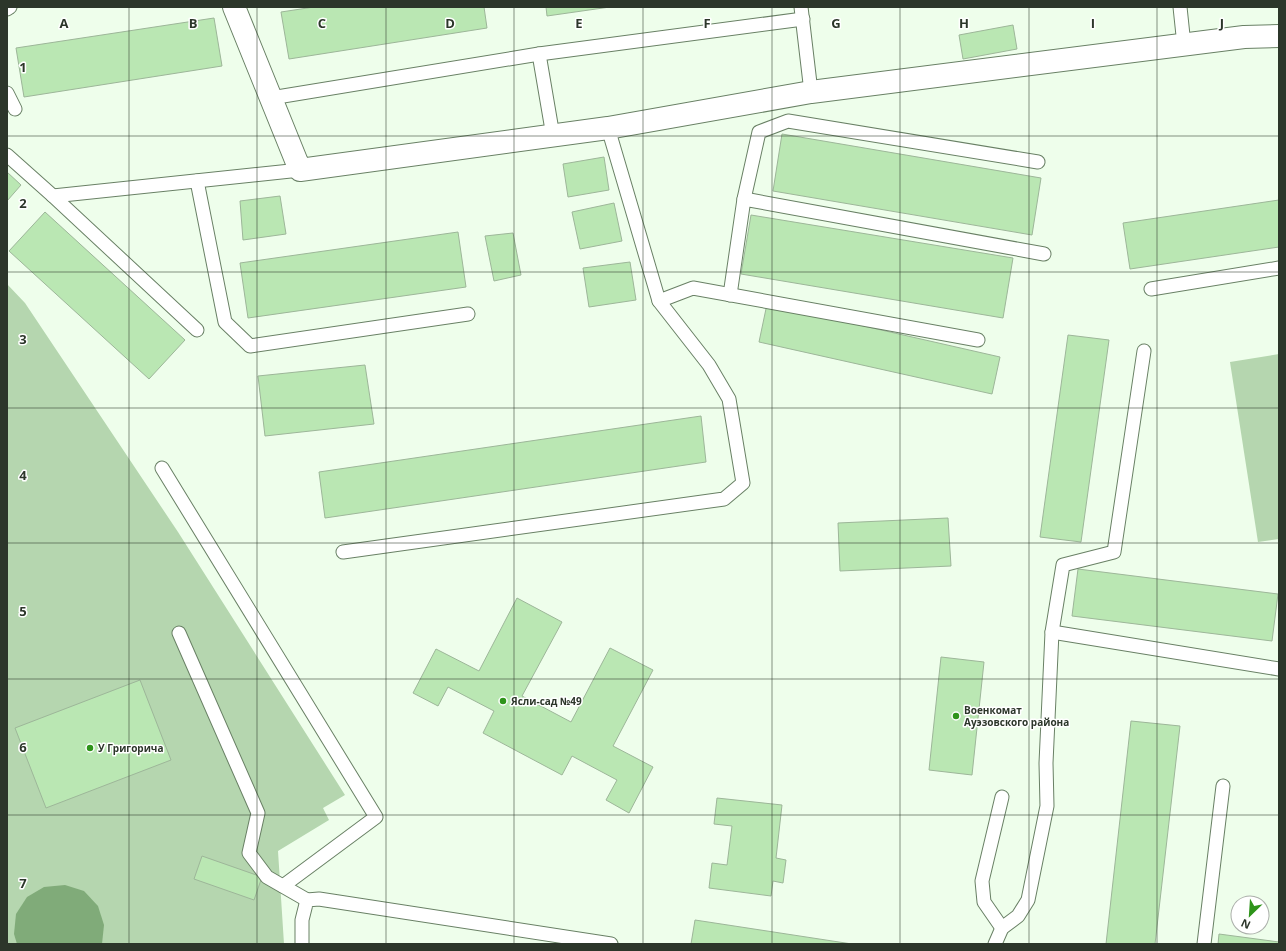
<svg xmlns="http://www.w3.org/2000/svg" width="1286" height="951" viewBox="0 0 1286 951" font-family="'Open Sans',sans-serif">
<rect width="100%" height="100%" fill="#eefeeb"/>
<g fill="#b5d6af">
<polygon points="7,284 25,303 178,532 345,795 323,808 329,820 278,851 284,944 7,944"/>
<polygon points="1279,354 1279,539 1258,542 1230,362"/>
</g>
<polygon fill="#80ab79" points="65,885 84,891 98,906 104,925 102,944 17,944 14,934 16,914 27,897 44,887"/>
<g fill="#bae7b3" stroke="#9db699">
<polygon points="314,7 484,7 487,28 289,59 281,12"/>
<polygon points="546,7 610,7 547,16"/>
<polygon points="214,18 222,66 24,97 16,48"/>
<polygon points="1013,25 1017,49 963,59 959,35"/>
<polygon points="782,134 1041,178 1032,235 773,191"/>
<polygon points="604,157 609,190 568,197 563,164"/>
<polygon points="7,172 21,185 7,201"/>
<polygon points="280,196 286,234 243,240 240,201"/>
<polygon points="1279,200 1279,247 1130,269 1123,223"/>
<polygon points="614,203 622,241 580,249 572,212"/>
<polygon points="45,212 185,340 149,379 9,251"/>
<polygon points="751,215 1013,258 1003,318 741,274"/>
<polygon points="458,232 466,287 248,318 240,263"/>
<polygon points="513,233 521,275 494,281 485,236"/>
<polygon points="630,262 636,300 589,307 583,268"/>
<polygon points="767,304 1000,357 992,394 759,342"/>
<polygon points="1068,335 1109,340 1081,542 1040,537"/>
<polygon points="365,365 374,424 265,436 258,376"/>
<polygon points="701,416 706,462 325,518 319,472"/>
<polygon points="948,518 951,566 840,571 838,523"/>
<polygon points="1078,569 1278,594 1272,641 1072,616"/>
<polygon points="517,598 562,622 522,696 571,722 610,648 653,670 613,746 653,767 629,813 606,800 617,780 572,756 562,775 483,733 494,711 448,687 438,706 413,693 436,649 479,671"/>
<polygon points="941,657 984,662 972,775 929,770"/>
<polygon points="140,680 171,760 46,808 15,728"/>
<polygon points="1131,721 1180,726 1155,944 1106,944"/>
<polygon points="717,798 782,805 776,858 786,860 783,883 773,881 771,896 709,888 712,863 727,865 732,826 714,824"/>
<polygon points="202,856 262,877 254,900 194,879"/>
<polygon points="695,920 852,944 691,944"/>
<polygon points="1219,934 1279,942 1279,944 1218,944"/>
</g>
<g fill="none" stroke-linecap="round" stroke-linejoin="round">
<defs>
<g id="service">
<polyline points="801,7 811,92"/>
<polyline points="1180,7 1184,45"/>
<polyline points="7,9 10,7"/>
<polyline points="539,54 553,136"/>
<polyline points="7,93 15,109"/>
<polyline points="271,98 539,54 803,19"/>
<polyline points="7,155 53,196 197,330"/>
<polyline points="197,181 225,322 250,346 468,314"/>
<polyline points="53,196 300,170"/>
<polyline points="744,199 759,132 788,121 1038,162"/>
<polyline points="1151,289 1279,268"/>
<polyline points="730,295 744,199 1044,254"/>
<polyline points="659,301 693,288 978,340"/>
<polyline points="162,468 376,817 283,886"/>
<polyline points="343,552 724,499 743,483 729,399 709,365 659,301 608,128"/>
<polyline points="1052,632 1279,669"/>
<polyline points="179,633 258,813 249,853 267,877 307,900"/>
<polyline points="1002,797 982,881 984,902 1002,928"/>
<polyline points="302,944 302,920 307,900 319,899 611,944"/>
<polyline points="995,944 1002,928 1018,916 1028,900 1047,806 1046,763 1052,632 1063,565 1114,552 1144,351"/>
<polyline points="1204,944 1223,786"/>
</g>
<polyline id="minor" points="234,7 300,170 608,128 811,92 1244,37 1279,36"/>
</defs>
<use href="#service" stroke="#698065" stroke-width="15"/>
<use href="#minor" stroke="#698065" stroke-width="24"/>
<use href="#service" stroke="#fff" stroke-width="13"/>
<use href="#minor" stroke="#fff" stroke-width="22"/>
</g>
<path fill="none" stroke="#2c362a" stroke-width="1" stroke-opacity="0.55" d="M129 7V944M257 7V944M386 7V944M514 7V944M643 7V944M772 7V944M900 7V944M1029 7V944M1157 7V944M7 136H1279M7 272H1279M7 408H1279M7 543H1279M7 679H1279M7 815H1279"/>
<g fill="#2e941a" stroke="#fff" stroke-width="1.5">
<circle cx="503" cy="701" r="4"/>
<circle cx="956" cy="716" r="4"/>
<circle cx="90" cy="748" r="4"/>
</g>
<g text-anchor="middle" stroke-width="3" stroke-linejoin="round" paint-order="stroke">
<g font-size="10" font-weight="bold" fill="#2c362a" stroke="#fff" text-anchor="start">
<text x="511" y="705">Ясли-сад №49</text>
<text x="964" y="714">Военкомат<tspan x="964" dy="12">Ауэзовского района</tspan></text>
<text x="98" y="752">У Григорича</text>
</g>
</g>
<g font-size="13" text-anchor="middle" font-weight="bold" fill="#2c362a" stroke="#fff" stroke-width="3" stroke-linejoin="round" paint-order="stroke">
<text x="64" y="28">A</text>
<text x="193" y="28">B</text>
<text x="322" y="28">C</text>
<text x="450" y="28">D</text>
<text x="579" y="28">E</text>
<text x="707" y="28">F</text>
<text x="836" y="28">G</text>
<text x="964" y="28">H</text>
<text x="1093" y="28">I</text>
<text x="1222" y="28">J</text>
<text x="23" y="72">1</text>
<text x="23" y="208">2</text>
<text x="23" y="344">3</text>
<text x="23" y="480">4</text>
<text x="23" y="616">5</text>
<text x="23" y="752">6</text>
<text x="23" y="888">7</text>
</g>
<rect width="1286" height="951" fill="none" stroke="#2c362a" stroke-width="16"/>
<g transform="translate(1250 915) rotate(205)"><circle r="19" fill="#ffffff" stroke="#abafaa"/>
<path d="M0-3L7 15L0 10L-7 15Z" fill="#2e941a"/>
<text y="-6" font-size="11" font-weight="bold" text-anchor="middle" fill="#2c362a">N</text>
</g>
</svg>
